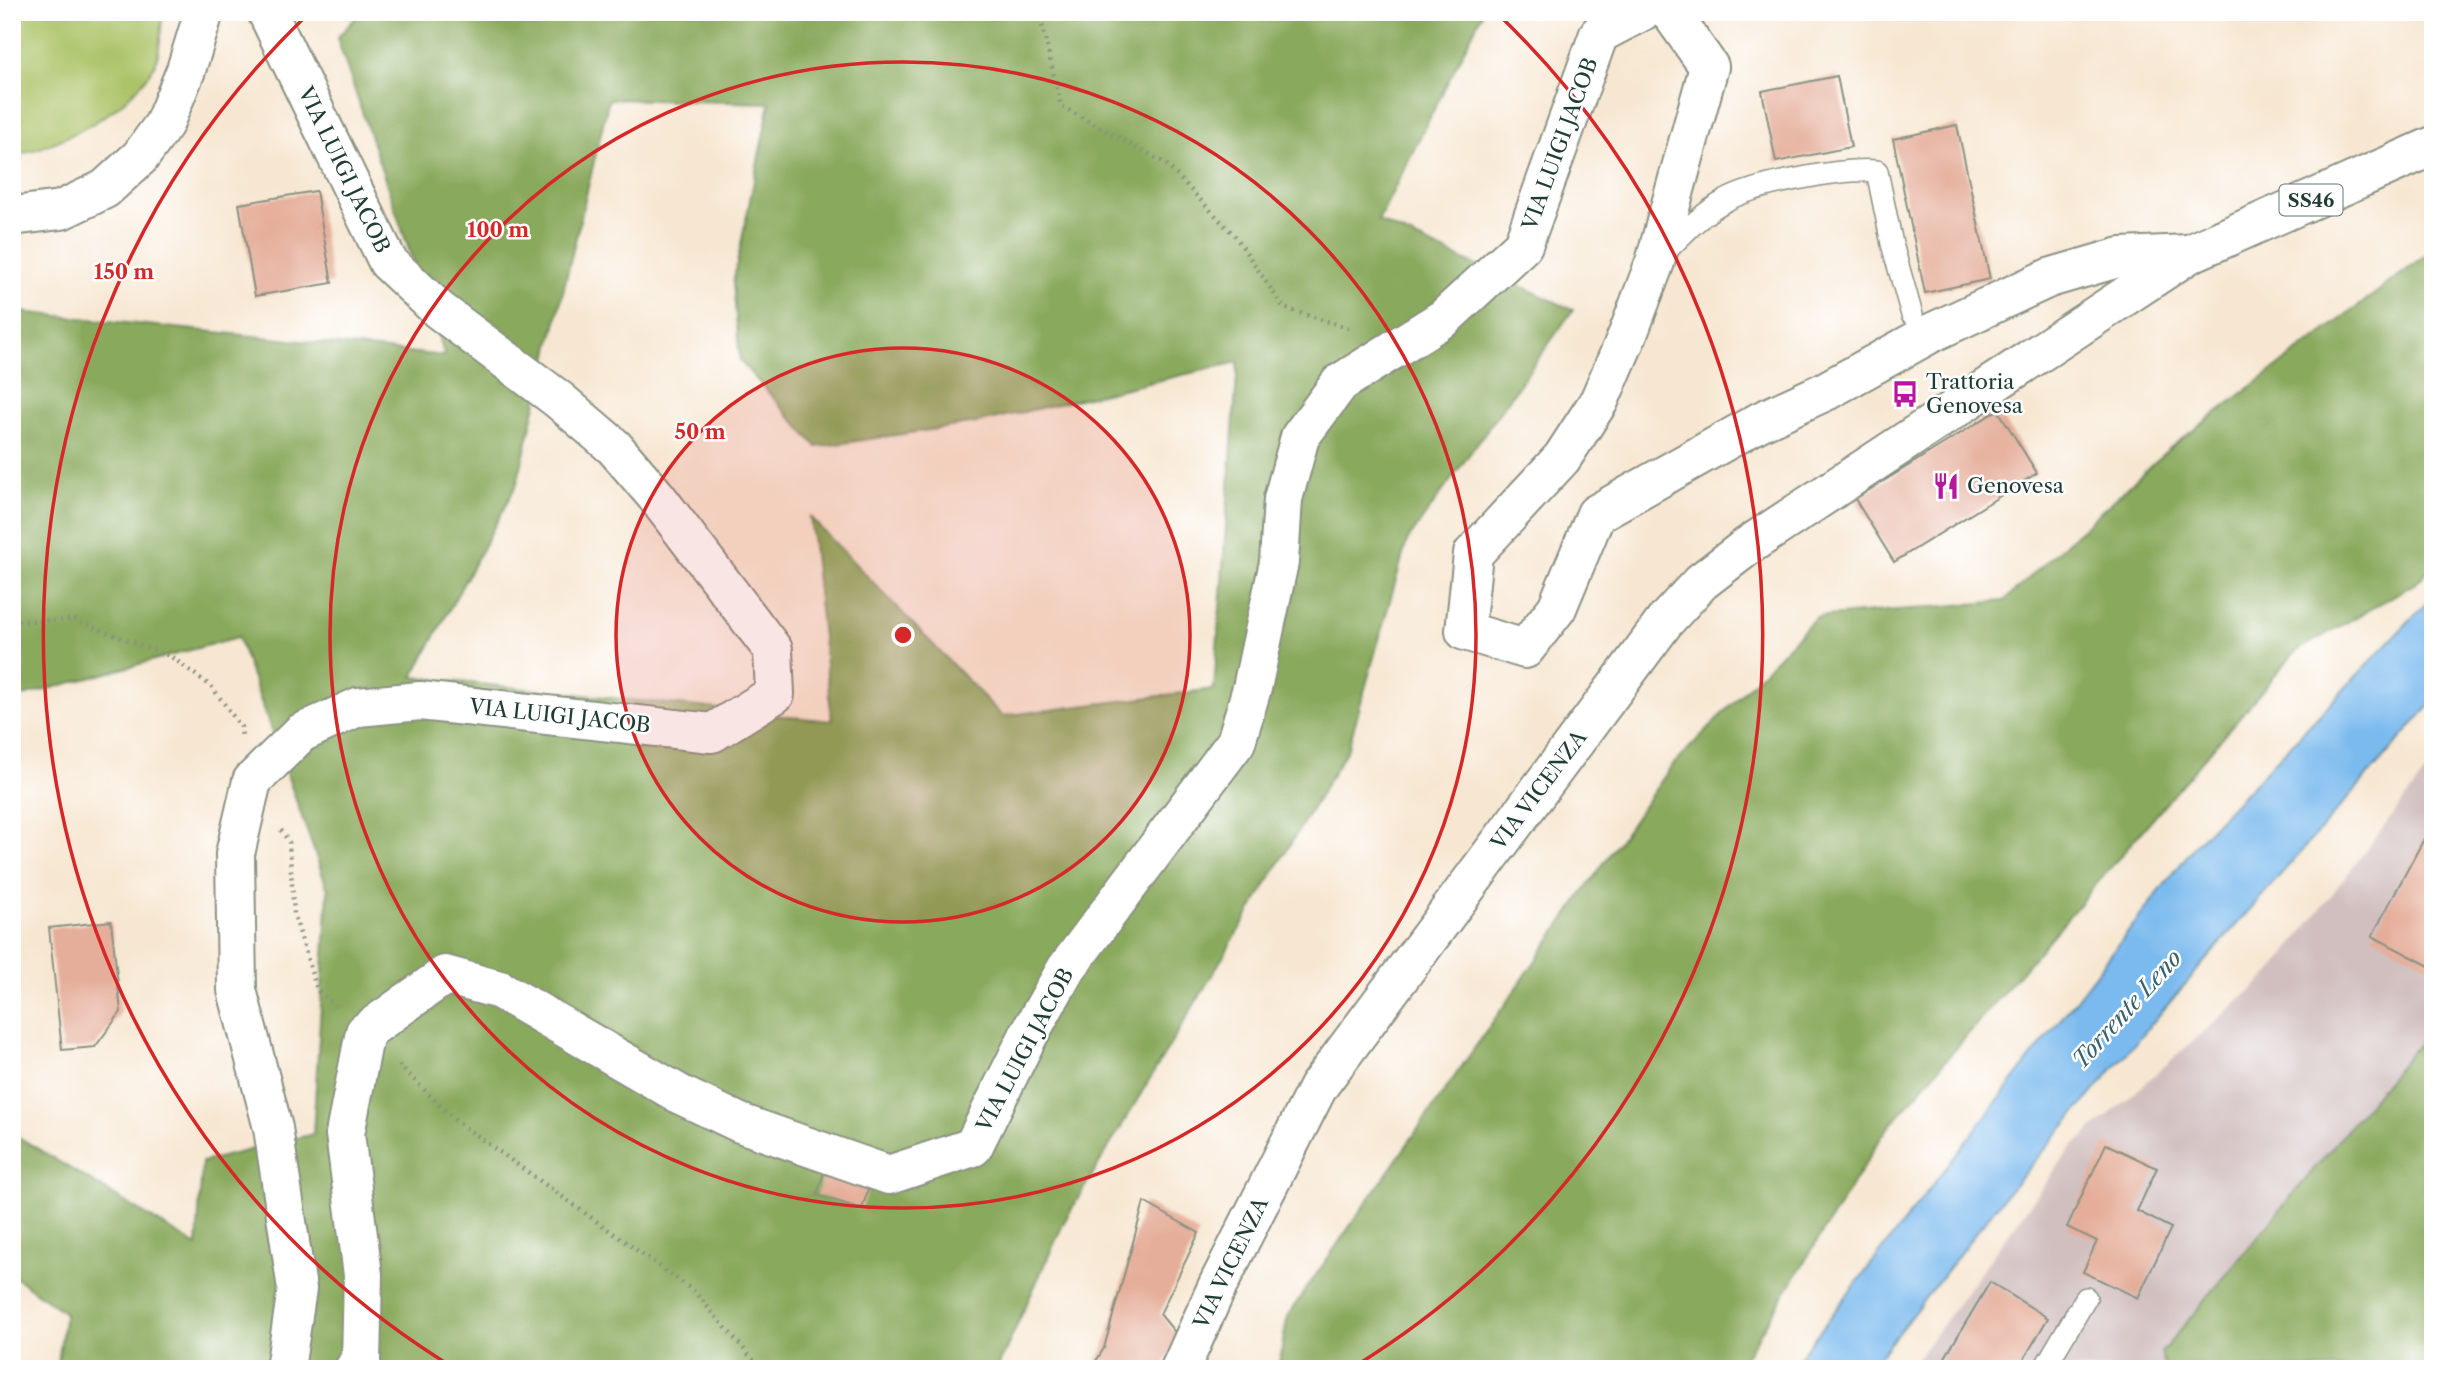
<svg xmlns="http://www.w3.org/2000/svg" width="2445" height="1381" viewBox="0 0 2445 1381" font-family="'Libre Caslon Text',serif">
<rect width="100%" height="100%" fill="#fff"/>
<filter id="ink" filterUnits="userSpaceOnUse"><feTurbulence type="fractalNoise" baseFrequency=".0143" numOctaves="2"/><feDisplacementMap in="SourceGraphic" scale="14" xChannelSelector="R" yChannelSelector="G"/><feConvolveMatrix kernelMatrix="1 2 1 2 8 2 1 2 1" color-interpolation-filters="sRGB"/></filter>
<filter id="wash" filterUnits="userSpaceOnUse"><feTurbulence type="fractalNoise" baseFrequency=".00686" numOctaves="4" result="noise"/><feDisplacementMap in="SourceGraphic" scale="28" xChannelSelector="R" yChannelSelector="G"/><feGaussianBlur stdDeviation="1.57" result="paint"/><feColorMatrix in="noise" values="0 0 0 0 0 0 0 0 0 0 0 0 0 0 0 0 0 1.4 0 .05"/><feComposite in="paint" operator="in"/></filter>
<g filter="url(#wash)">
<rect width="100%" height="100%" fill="#f7e7d2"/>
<polygon fill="#d1bfbf" points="2433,763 2433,1026 2161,1352 2166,1369 1910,1369 2072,1147 2271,973"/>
<path fill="#acc368" stroke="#66804e" stroke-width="2" d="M12 12H163C160 28 161 57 152 70 120 117 64 142 12 157Z"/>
<g fill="#89a95c" stroke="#547348" stroke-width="2" fill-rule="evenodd">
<path d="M361 12H1483L1378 221 1573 310 1407 541 1348 748 1064 1222 997 1369H57L65 1313 12 1275V1133L197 1246 202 1162 313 1134 328 890 238 637 12 699V311L445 356 337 38ZM609 99 770 103 733 283 740 361 817 447 976 423 1238 362 1214 689 1002 716 810 517 832 721 413 677 517 484Z"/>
<polygon points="2433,250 2433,565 2416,583 2295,652 1886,1130 1738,1369 1278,1369 1288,1315 1671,767 1816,617 2004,601 2171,447"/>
<polygon points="2433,1026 2433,1369 2166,1369 2161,1353"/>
</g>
<polygon fill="#7abaee" stroke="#4c7c91" stroke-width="2" points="2433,596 2433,702 2222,941 1999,1203 1870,1369 1790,1369 2197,843"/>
<g id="blocks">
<g fill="#e5ae9a">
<polygon points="1837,76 1851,147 1776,162 1762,91"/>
<polygon points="1957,125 1990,279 1925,293 1893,139"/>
<polygon points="316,191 332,283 255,296 239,204"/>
<polygon points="1998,410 2037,473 1894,562 1855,499"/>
<polygon points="2433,822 2433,968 2372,936"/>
<polygon points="111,921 121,1012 95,1047 62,1050 49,928"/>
<polygon points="2106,1144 2157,1168 2137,1211 2171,1228 2138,1298 2083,1272 2097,1241 2067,1227"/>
<polygon points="826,1166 871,1180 862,1209 817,1195"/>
<polygon points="1144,1202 1199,1233 1160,1314 1178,1336 1162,1369 1091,1369 1104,1348"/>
<polygon points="1990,1282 2048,1318 2018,1369 1938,1369"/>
</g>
</g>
</g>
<g filter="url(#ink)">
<use href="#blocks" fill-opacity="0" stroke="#8b9283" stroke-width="2"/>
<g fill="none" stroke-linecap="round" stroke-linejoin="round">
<defs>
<g id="service">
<path d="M1664 253C1682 235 1702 213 1725 201 1755 184 1843 168 1877 171L1892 244 1912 315"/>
<polyline points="2044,1369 2086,1298"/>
</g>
<g id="minor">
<polyline points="267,12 388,262 439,310 559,400 614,447 656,496 773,650 775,694 712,733 420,701 358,707 301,733 252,781 235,854 237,990 273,1128 297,1289 285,1369"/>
<polyline points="1670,12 1709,67 1655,262 1628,334 1599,401 1562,458 1473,554 1465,631 1525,649 1557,608 1596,514 1761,421 1826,391 1931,333 2049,278 2121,257 2189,254"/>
<polyline points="12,216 61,210 105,189 140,157 164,124 186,70 204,12"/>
<polyline points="354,1369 361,1363 363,1275 345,1134 365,1032 445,975 500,990 681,1095 740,1123 889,1175 973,1147 1029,1034 1066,969 1236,742 1252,688 1279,562 1283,499 1300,437 1340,383 1444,318 1523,245 1599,34 1641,12"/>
</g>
<polyline id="primary" points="1180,1369 1218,1285 1318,1087 1665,621 1701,582 1749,545 2189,254 2433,146"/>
</defs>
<use href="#service" stroke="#8b9283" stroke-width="24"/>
<use href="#minor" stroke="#8b9283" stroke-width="42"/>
<use href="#primary" stroke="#8b9283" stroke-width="42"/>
<g stroke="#8b9283" stroke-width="4.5" stroke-dasharray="2 5" stroke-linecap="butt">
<polyline points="1039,12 1061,106 1165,163 1235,236 1284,308 1352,329"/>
<polyline points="12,625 19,621 74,620 170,656 212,687 241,727 242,738"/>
<polyline points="281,830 289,842 294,914 317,990 336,1007"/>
<polyline points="399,1065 455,1120 694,1291 761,1369"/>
</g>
<use href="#service" stroke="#fff" stroke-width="21"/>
<use href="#minor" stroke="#fff" stroke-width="38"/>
<use href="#primary" stroke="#fff" stroke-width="38"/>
</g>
</g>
<circle cx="903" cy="635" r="287" fill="#d62828" fill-opacity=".12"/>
<g fill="none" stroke="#d62828" stroke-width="3.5">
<circle cx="903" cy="635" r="287"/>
<circle cx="903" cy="635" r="573"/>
<path d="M454 1368A860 860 0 0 1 306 16M1500 16A860 860 0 0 1 1352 1368"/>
</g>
<defs>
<symbol id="bus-bare" viewBox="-9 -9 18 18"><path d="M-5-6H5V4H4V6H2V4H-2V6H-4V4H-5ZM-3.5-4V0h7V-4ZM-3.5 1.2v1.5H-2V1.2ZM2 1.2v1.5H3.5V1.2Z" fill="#b5179e" stroke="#fff" stroke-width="2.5" paint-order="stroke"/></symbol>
<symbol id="restaurant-bare" viewBox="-9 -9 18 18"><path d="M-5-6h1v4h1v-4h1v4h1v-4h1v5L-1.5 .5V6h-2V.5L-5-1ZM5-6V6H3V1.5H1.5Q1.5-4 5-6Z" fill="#b5179e" stroke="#fff" stroke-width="2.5" paint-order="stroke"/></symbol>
</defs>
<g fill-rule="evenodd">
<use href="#bus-bare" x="1886" y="375" width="38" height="38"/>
<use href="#restaurant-bare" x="1927" y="467" width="38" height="38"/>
</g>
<g text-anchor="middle" stroke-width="5" stroke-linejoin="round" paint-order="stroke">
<rect fill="#fff" stroke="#627771" stroke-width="2" x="2279.5" y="184.5" width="63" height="31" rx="5"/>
<g font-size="19" font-weight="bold" fill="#1f3d34">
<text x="2311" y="207">SS46</text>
</g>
<g font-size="21" fill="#1f3d34" stroke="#fff">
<text transform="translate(1560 144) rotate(-70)" y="7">VIA LUIGI JACOB</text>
<text transform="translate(344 170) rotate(64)" y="7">VIA LUIGI JACOB</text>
<text transform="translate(560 716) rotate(6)" y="7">VIA LUIGI JACOB</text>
<text transform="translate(1539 790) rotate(-53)" y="7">VIA VICENZA</text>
<text transform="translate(1025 1050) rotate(-62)" y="7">VIA LUIGI JACOB</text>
<text transform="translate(1231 1263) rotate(-64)" y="7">VIA VICENZA</text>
</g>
<g font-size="21" fill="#1f3d34" stroke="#fff" text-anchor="start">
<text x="1926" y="389">Trattoria<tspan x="1926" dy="24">Genovesa</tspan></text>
<text x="1967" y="493">Genovesa</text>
</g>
<g font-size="23" font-style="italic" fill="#3a626c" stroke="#fff">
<text transform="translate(2127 1009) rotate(-48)" y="8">Torrente Leno</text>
</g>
</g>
<circle cx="903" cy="635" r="10" fill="#d62828" stroke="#fff" stroke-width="3.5"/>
<g font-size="21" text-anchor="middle" font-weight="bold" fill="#d62828" stroke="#fff" stroke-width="5" stroke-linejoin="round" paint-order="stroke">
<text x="498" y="237">100 m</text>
<text x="124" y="279">150 m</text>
<text x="700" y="439">50 m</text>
</g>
<rect width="2445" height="1381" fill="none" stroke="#fff" stroke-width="42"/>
</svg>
